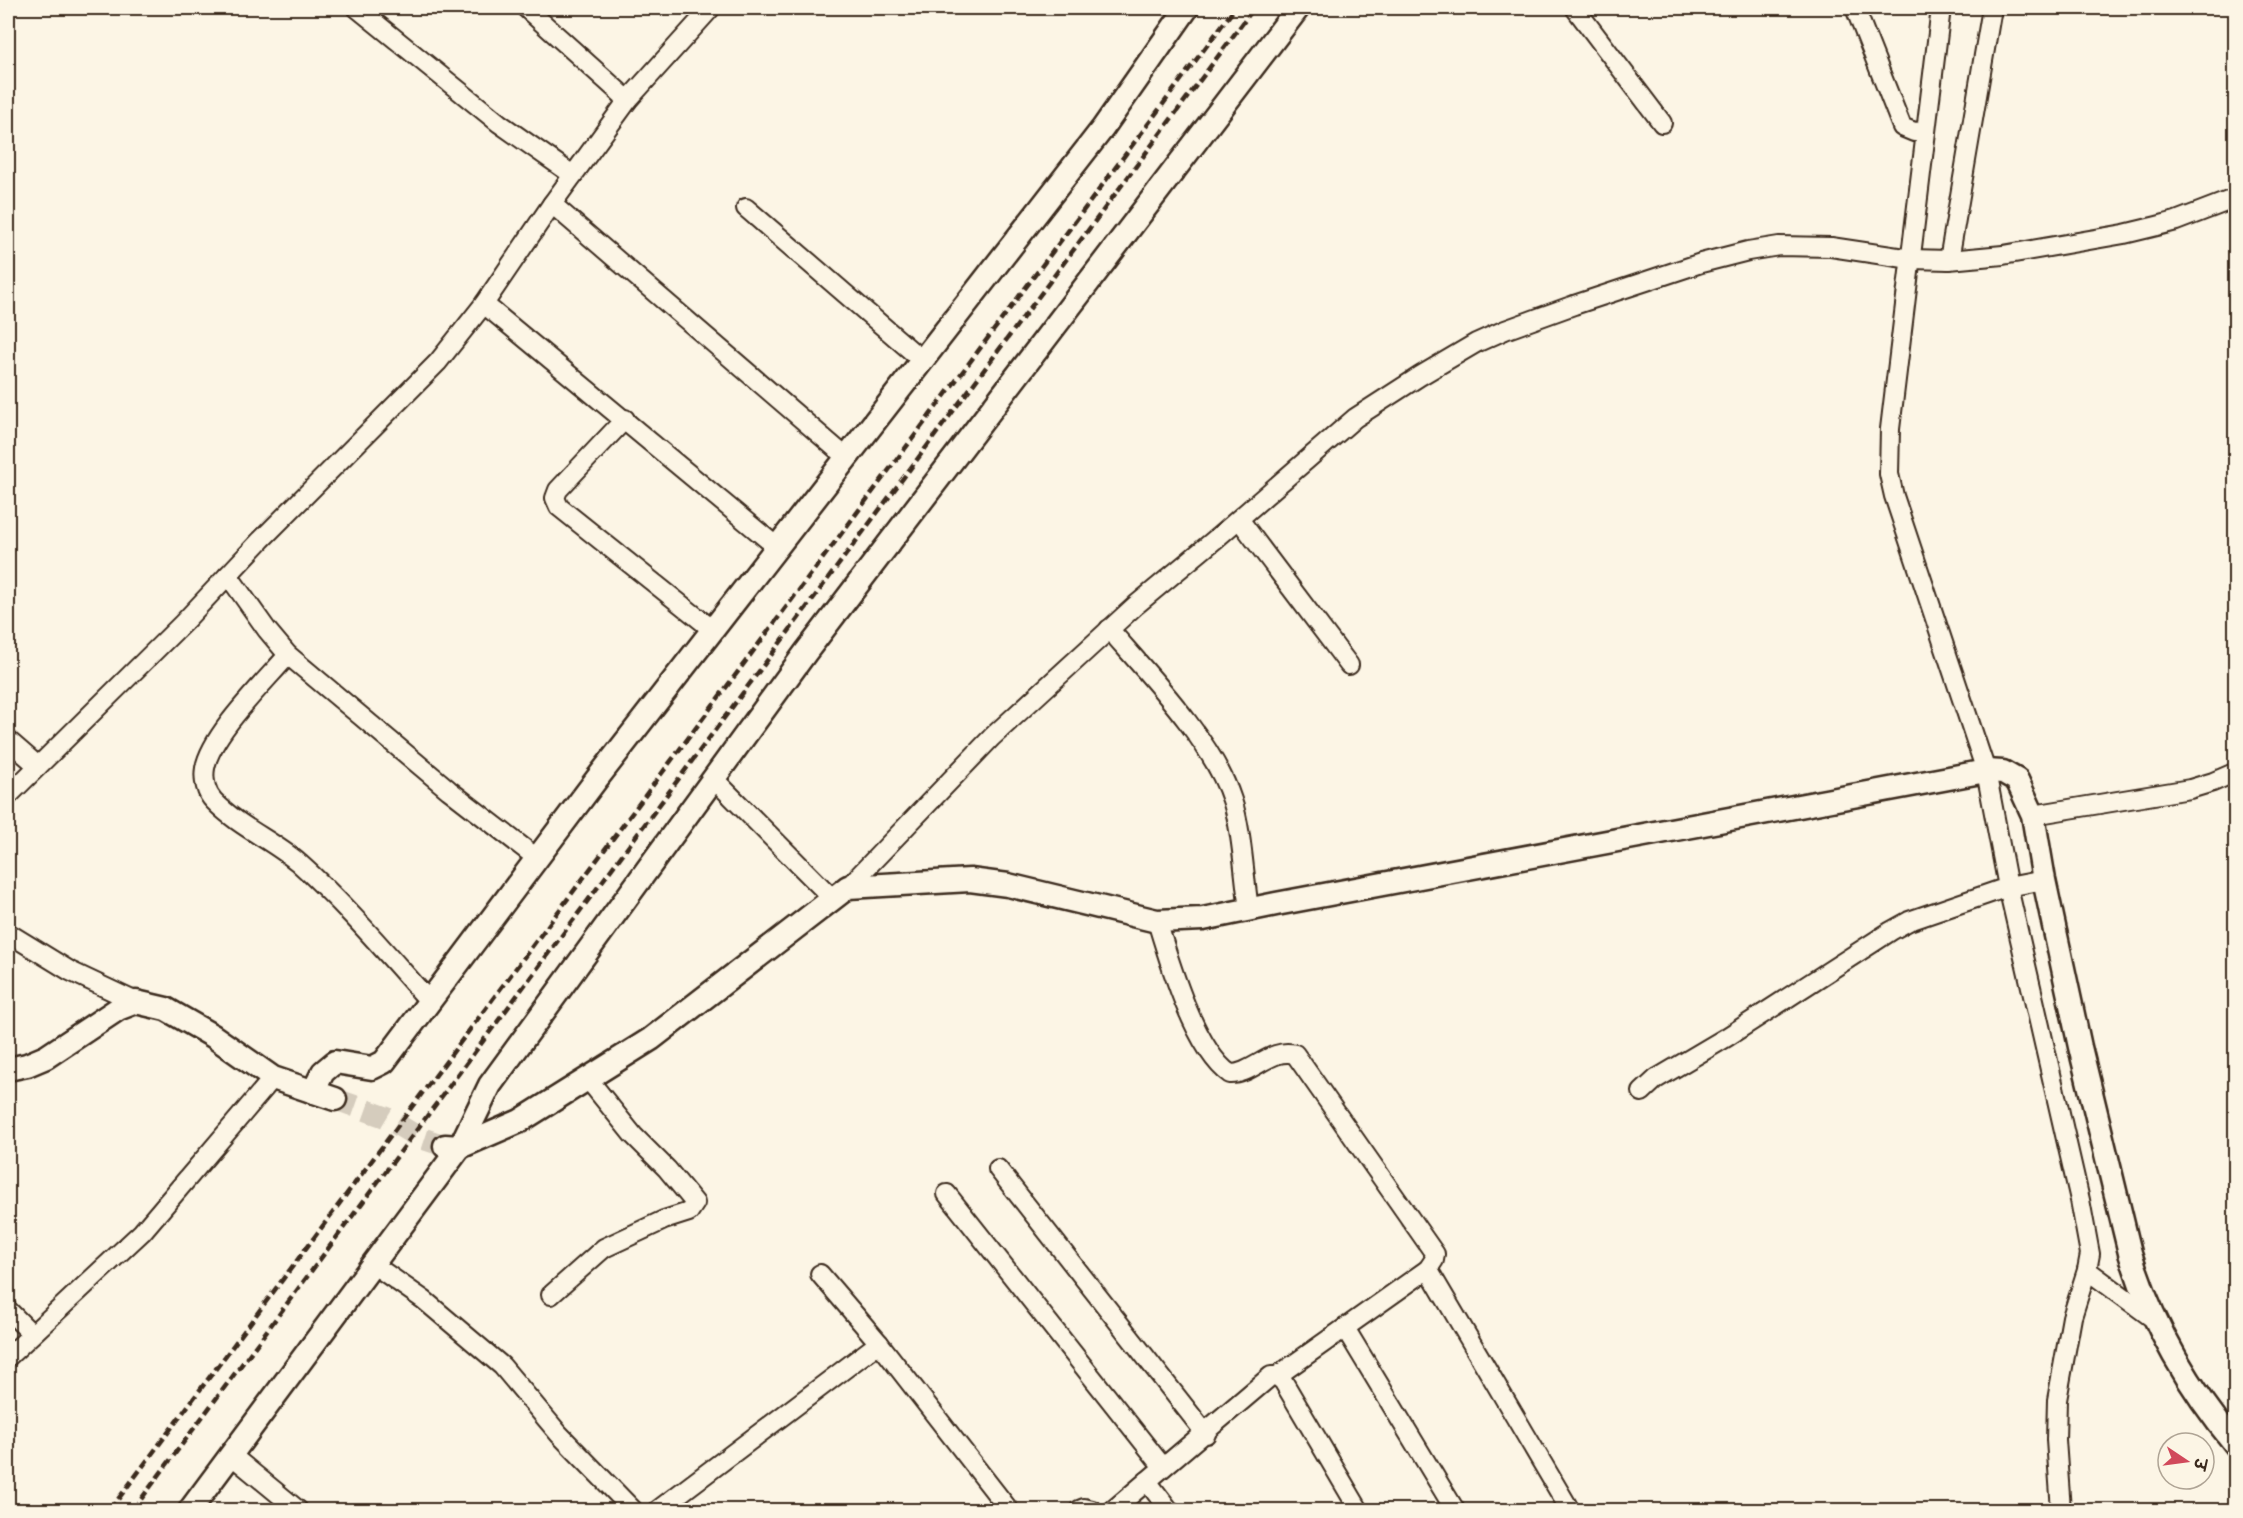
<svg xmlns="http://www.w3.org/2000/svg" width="2243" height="1518" viewBox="0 0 2243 1518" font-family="'Gochi Hand','Playpen Sans Deva',sans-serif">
<rect width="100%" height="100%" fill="#fcf5e5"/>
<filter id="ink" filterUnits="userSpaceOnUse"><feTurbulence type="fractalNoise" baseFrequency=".0167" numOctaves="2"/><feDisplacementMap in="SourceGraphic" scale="12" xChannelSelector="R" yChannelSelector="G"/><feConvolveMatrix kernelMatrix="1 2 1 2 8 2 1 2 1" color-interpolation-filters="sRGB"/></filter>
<g filter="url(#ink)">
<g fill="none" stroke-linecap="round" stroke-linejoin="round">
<polyline stroke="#d5ccbd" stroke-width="22" stroke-dasharray="22 11" stroke-linecap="butt" points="335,1099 385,1117 418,1137 445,1146"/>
<defs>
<g id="minor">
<polyline points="357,8 499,123 573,175"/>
<polyline points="526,8 628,100"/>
<polyline points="1575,8 1662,123"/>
<polyline points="1855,8 1902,127 1914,132 1926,131"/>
<polyline points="552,204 847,458"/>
<polyline points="746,208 923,361"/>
<polyline points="1949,260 1992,8"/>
<polyline points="484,304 778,548"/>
<polyline points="625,419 558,490 555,498 559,507 713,630"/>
<polyline points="1239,519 1349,665"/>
<polyline points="228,575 267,630 288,655 449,790 538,859"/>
<path d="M1109 629C1149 675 1214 743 1232 800 1242 830 1244 877 1249 909"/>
<path d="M288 655C265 682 211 734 205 768 203 780 206 793 214 801 239 827 272 840 299 863 346 905 388 955 430 1002"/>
<polyline points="8,740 38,766"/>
<polyline points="713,778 833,899"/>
<polyline points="8,796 183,623 261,540 438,362 484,304 552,204 628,100 711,8"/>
<polyline points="2033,815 2190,789 2213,782 2236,772"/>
<polyline points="2044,880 2008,887 2080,1200 2090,1254 2087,1270 2072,1317 2057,1400 2056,1440 2061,1510"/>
<polyline points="848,887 992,737 1136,605 1218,537 1355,418 1420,376 1476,343 1505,330 1574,305 1701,263 1748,251 1779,246 1831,247 1911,259 1949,260 2003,255 2124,234 2157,226 2176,221 2236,198"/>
<path d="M1157 921C1169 961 1195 1050 1230 1074 1252 1075 1271 1047 1295 1054L1435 1254 1434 1260 1428 1269 1277 1376"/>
<polyline points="8,933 70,971 136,1002"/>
<polyline points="1642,1092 1656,1079 1727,1037 1891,931 1909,921 2008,887 1986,771 1894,496 1889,474 1890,429 1941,8"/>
<polyline points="998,1169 1206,1434"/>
<polyline points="947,1194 1163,1467"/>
<polyline points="374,1265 424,1300 502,1366 559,1434 633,1510"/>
<polyline points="1428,1269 1570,1510"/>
<polyline points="2087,1270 2155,1320"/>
<polyline points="820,1274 879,1343 1009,1510"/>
<polyline points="551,1295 604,1248 664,1220 689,1212 695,1203 667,1169 633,1135 588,1079"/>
<polyline points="8,1310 32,1334"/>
<polyline points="1345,1328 1455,1510"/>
<polyline points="8,1357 142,1232 273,1078"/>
<polyline points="231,1455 298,1510"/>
<polyline points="1147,1481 1169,1510"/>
<polyline points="658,1510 879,1343"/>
<polyline points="1079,1510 1084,1508 1092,1510"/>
<polyline points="1113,1510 1271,1376 1277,1376 1283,1381 1359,1510"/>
</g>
<g id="tertiary">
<polyline points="8,1069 27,1065 46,1057 118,1009 136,1002 166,1009 213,1036 273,1078 335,1099"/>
<polyline points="313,1092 323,1072 335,1062 372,1068 384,1062 596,780 1103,128 1187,8"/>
<path d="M445 1146 460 1147 520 1121 651 1039 848 887 970 880 1008 885 1157 921 1203 919 1276 904 1986 771 2003 772 2017 780 2033 815 2044 880 2080 1047 2130 1253C2152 1325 2188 1387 2236 1445"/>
<polyline points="190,1510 460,1147 490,1085 806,652 1298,8"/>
</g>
</defs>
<use href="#minor" stroke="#3b2a1e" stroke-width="22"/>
<use href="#tertiary" stroke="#3b2a1e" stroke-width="27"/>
<use href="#minor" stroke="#fcf5e5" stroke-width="18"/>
<use href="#tertiary" stroke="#fcf5e5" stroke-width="22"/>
<g stroke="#3b2a1e" stroke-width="4.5" stroke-dasharray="9 4.5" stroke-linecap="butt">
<polyline points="110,1510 1235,8"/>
<polyline points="133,1510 1254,8"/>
</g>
</g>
</g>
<rect width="2243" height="1518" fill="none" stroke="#fcf5e5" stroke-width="30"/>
<rect x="15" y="15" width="2213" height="1488" fill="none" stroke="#3b2a1e" stroke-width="2" filter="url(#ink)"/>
<g transform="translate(2186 1461) rotate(103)"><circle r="28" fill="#fcf5e5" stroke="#afa495" stroke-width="1.5"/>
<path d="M0-4.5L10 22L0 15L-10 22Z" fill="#d1495b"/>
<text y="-9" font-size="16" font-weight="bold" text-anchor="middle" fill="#3b2a1e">उ</text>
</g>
</svg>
